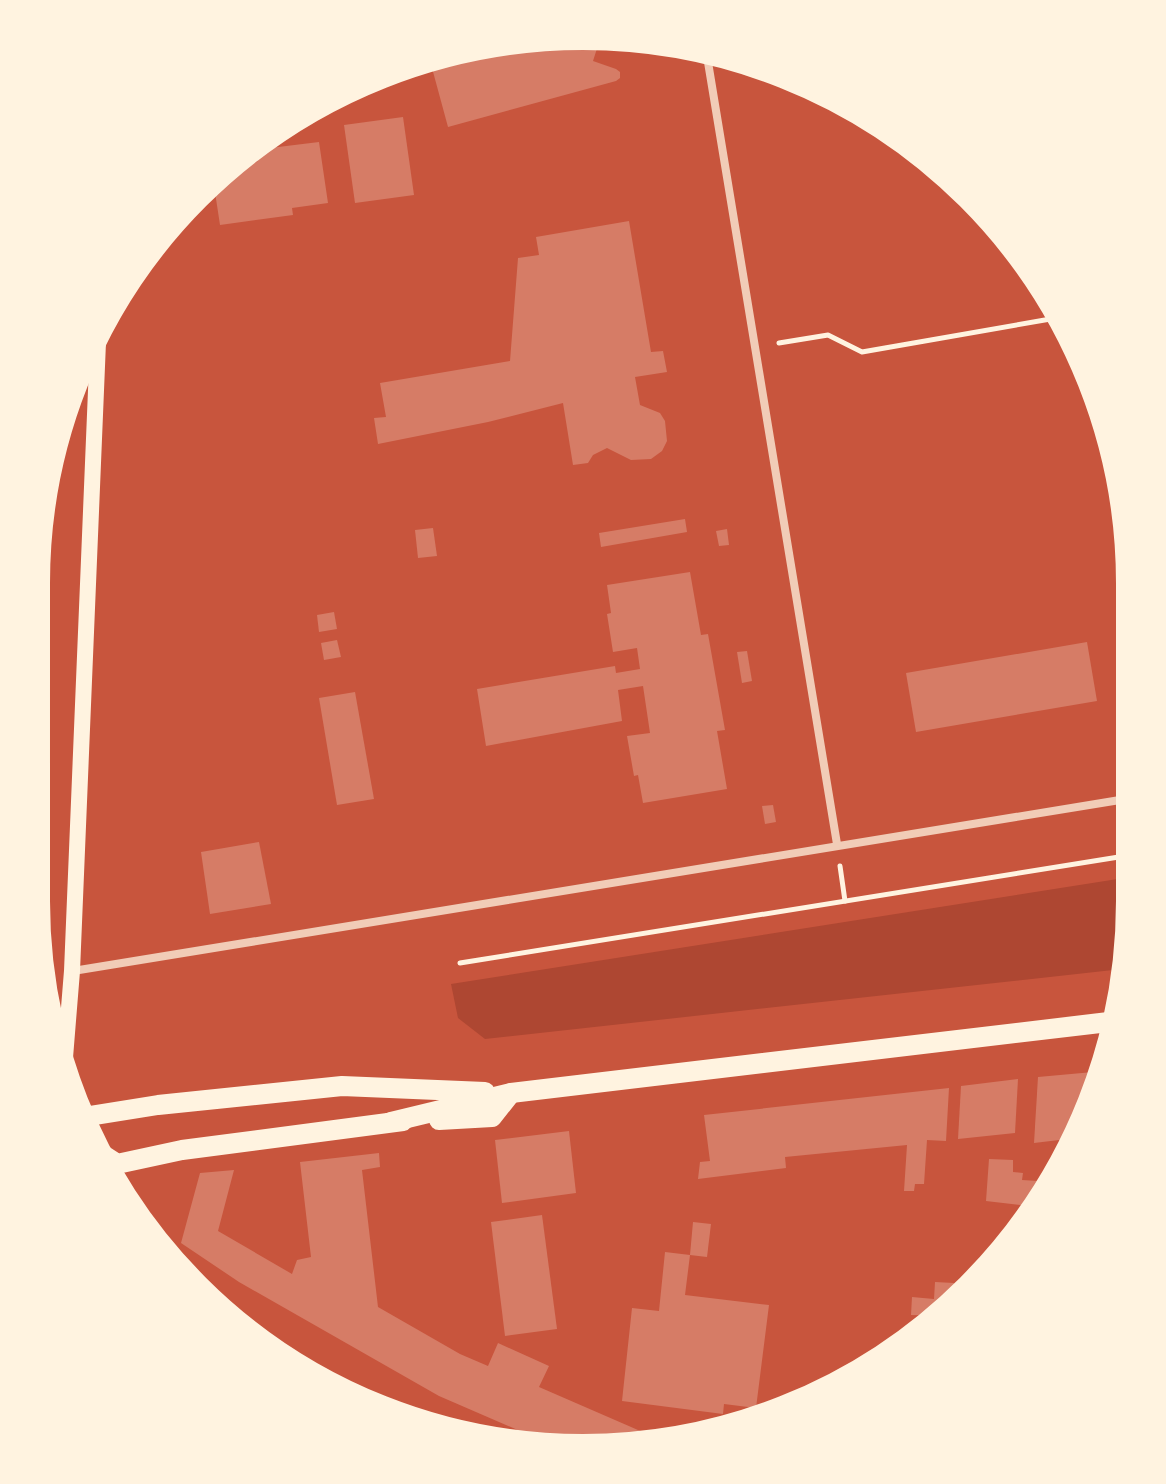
<svg xmlns="http://www.w3.org/2000/svg" width="1166" height="1484" viewBox="0 0 1166 1484" font-family="Georgia,serif">
<rect width="100%" height="100%" fill="#c8553d"/>
<polygon fill="#ae4732" points="1124,878 1122,969 485,1039 458,1018 451,984"/>
<g fill="#d67c66">
<polygon points="601,36 593,61 616,69 620,72 620,78 616,81 448,127 432,68 544,41 543,38"/>
<polygon points="403,117 414,195 355,203 344,125"/>
<polygon points="319,142 328,203 292,208 293,215 220,225 213,179 221,170 227,166 257,162 261,152 270,148"/>
<polygon points="629,221 651,352 663,351 667,372 635,377 640,405 660,413 665,421 667,441 662,451 651,459 631,460 607,448 593,455 588,463 573,465 563,403 488,422 378,444 374,418 386,417 380,383 510,361 518,258 539,255 536,237"/>
<polygon points="685,519 687,532 601,547 599,533"/>
<polygon points="433,528 437,556 418,558 415,530"/>
<polygon points="727,529 729,545 719,546 716,531"/>
<polygon points="690,572 701,635 708,634 725,730 717,731 727,789 643,803 638,775 634,776 627,736 650,733 643,686 618,690 622,721 486,746 477,689 615,666 616,673 640,669 637,648 613,652 607,614 611,613 607,585"/>
<polygon points="334,612 337,629 319,632 317,615"/>
<polygon points="337,640 341,657 324,660 321,643"/>
<polygon points="1129,641 1128,679 1127,679 1121,642"/>
<polygon points="1087,642 1097,701 916,732 906,673"/>
<polygon points="747,651 752,681 742,683 737,652"/>
<polygon points="355,692 374,799 337,805 319,698"/>
<polygon points="773,805 776,822 765,824 762,806"/>
<polygon points="259,842 271,904 210,914 201,852"/>
<polygon points="1093,1072 1090,1111 1076,1138 1034,1143 1038,1077"/>
<polygon points="1018,1079 1015,1133 958,1139 961,1086"/>
<polygon points="949,1088 946,1141 927,1140 924,1184 915,1184 914,1191 904,1191 907,1145 785,1157 786,1168 698,1179 700,1162 710,1161 704,1115"/>
<polygon points="569,1131 576,1193 502,1203 495,1140"/>
<polygon points="379,1153 380,1167 362,1170 378,1307 460,1354 488,1366 498,1343 549,1366 539,1387 661,1440 583,1450 557,1447 439,1396 239,1282 181,1243 200,1173 234,1170 218,1231 292,1274 297,1260 311,1257 300,1162"/>
<polygon points="989,1159 1013,1160 1013,1172 1023,1173 1022,1180 1038,1181 1039,1185 1044,1186 1043,1196 1038,1196 1037,1207 986,1201"/>
<polygon points="542,1215 557,1329 505,1336 491,1222"/>
<polygon points="693,1222 711,1224 707,1257 690,1255"/>
<polygon points="665,1252 690,1255 685,1295 769,1305 756,1408 724,1404 723,1414 622,1401 632,1308 659,1311"/>
<polygon points="935,1282 954,1283 952,1303 954,1303 941,1316 911,1315 912,1297 934,1299"/>
</g>
<g fill="none" stroke-linecap="round" stroke-linejoin="round">
<g stroke="#fff3e0" stroke-width="5">
<polyline points="779,343 828,335 862,352 1062,317"/>
<polyline points="840,866 845,901"/>
<polyline points="460,963 1125,856"/>
</g>
<g stroke="#f1ccb7" stroke-width="8">
<polyline points="706,50 837,844"/>
<polyline points="73,971 1126,799"/>
<polyline points="256,1337 365,1400"/>
</g>
<polyline stroke="#fff3e0" stroke-width="16" points="64,1070 72,971 98,342"/>
<g stroke="#fff3e0" stroke-width="20">
<polyline points="83,1117 158,1105 342,1086 485,1092"/>
<polyline points="439,1120 492,1117 511,1093"/>
<polyline points="391,1122 511,1093 1117,1021"/>
<polyline points="97,1151 117,1164 182,1150 403,1121"/>
</g>
</g>
<path d="M0 0H1166V1484H0ZM583 48H583A535 535 0 0 1 1118 583V901A535 535 0 0 1 583 1436H583A535 535 0 0 1 48 901V583A535 535 0 0 1 583 48Z" fill="#fff3e0" fill-rule="evenodd"/>
<path fill="none" stroke="#fff3e0" stroke-width="4" d="M583 48H583A535 535 0 0 1 1118 583V901A535 535 0 0 1 583 1436H583A535 535 0 0 1 48 901V583A535 535 0 0 1 583 48Z"/>
</svg>
